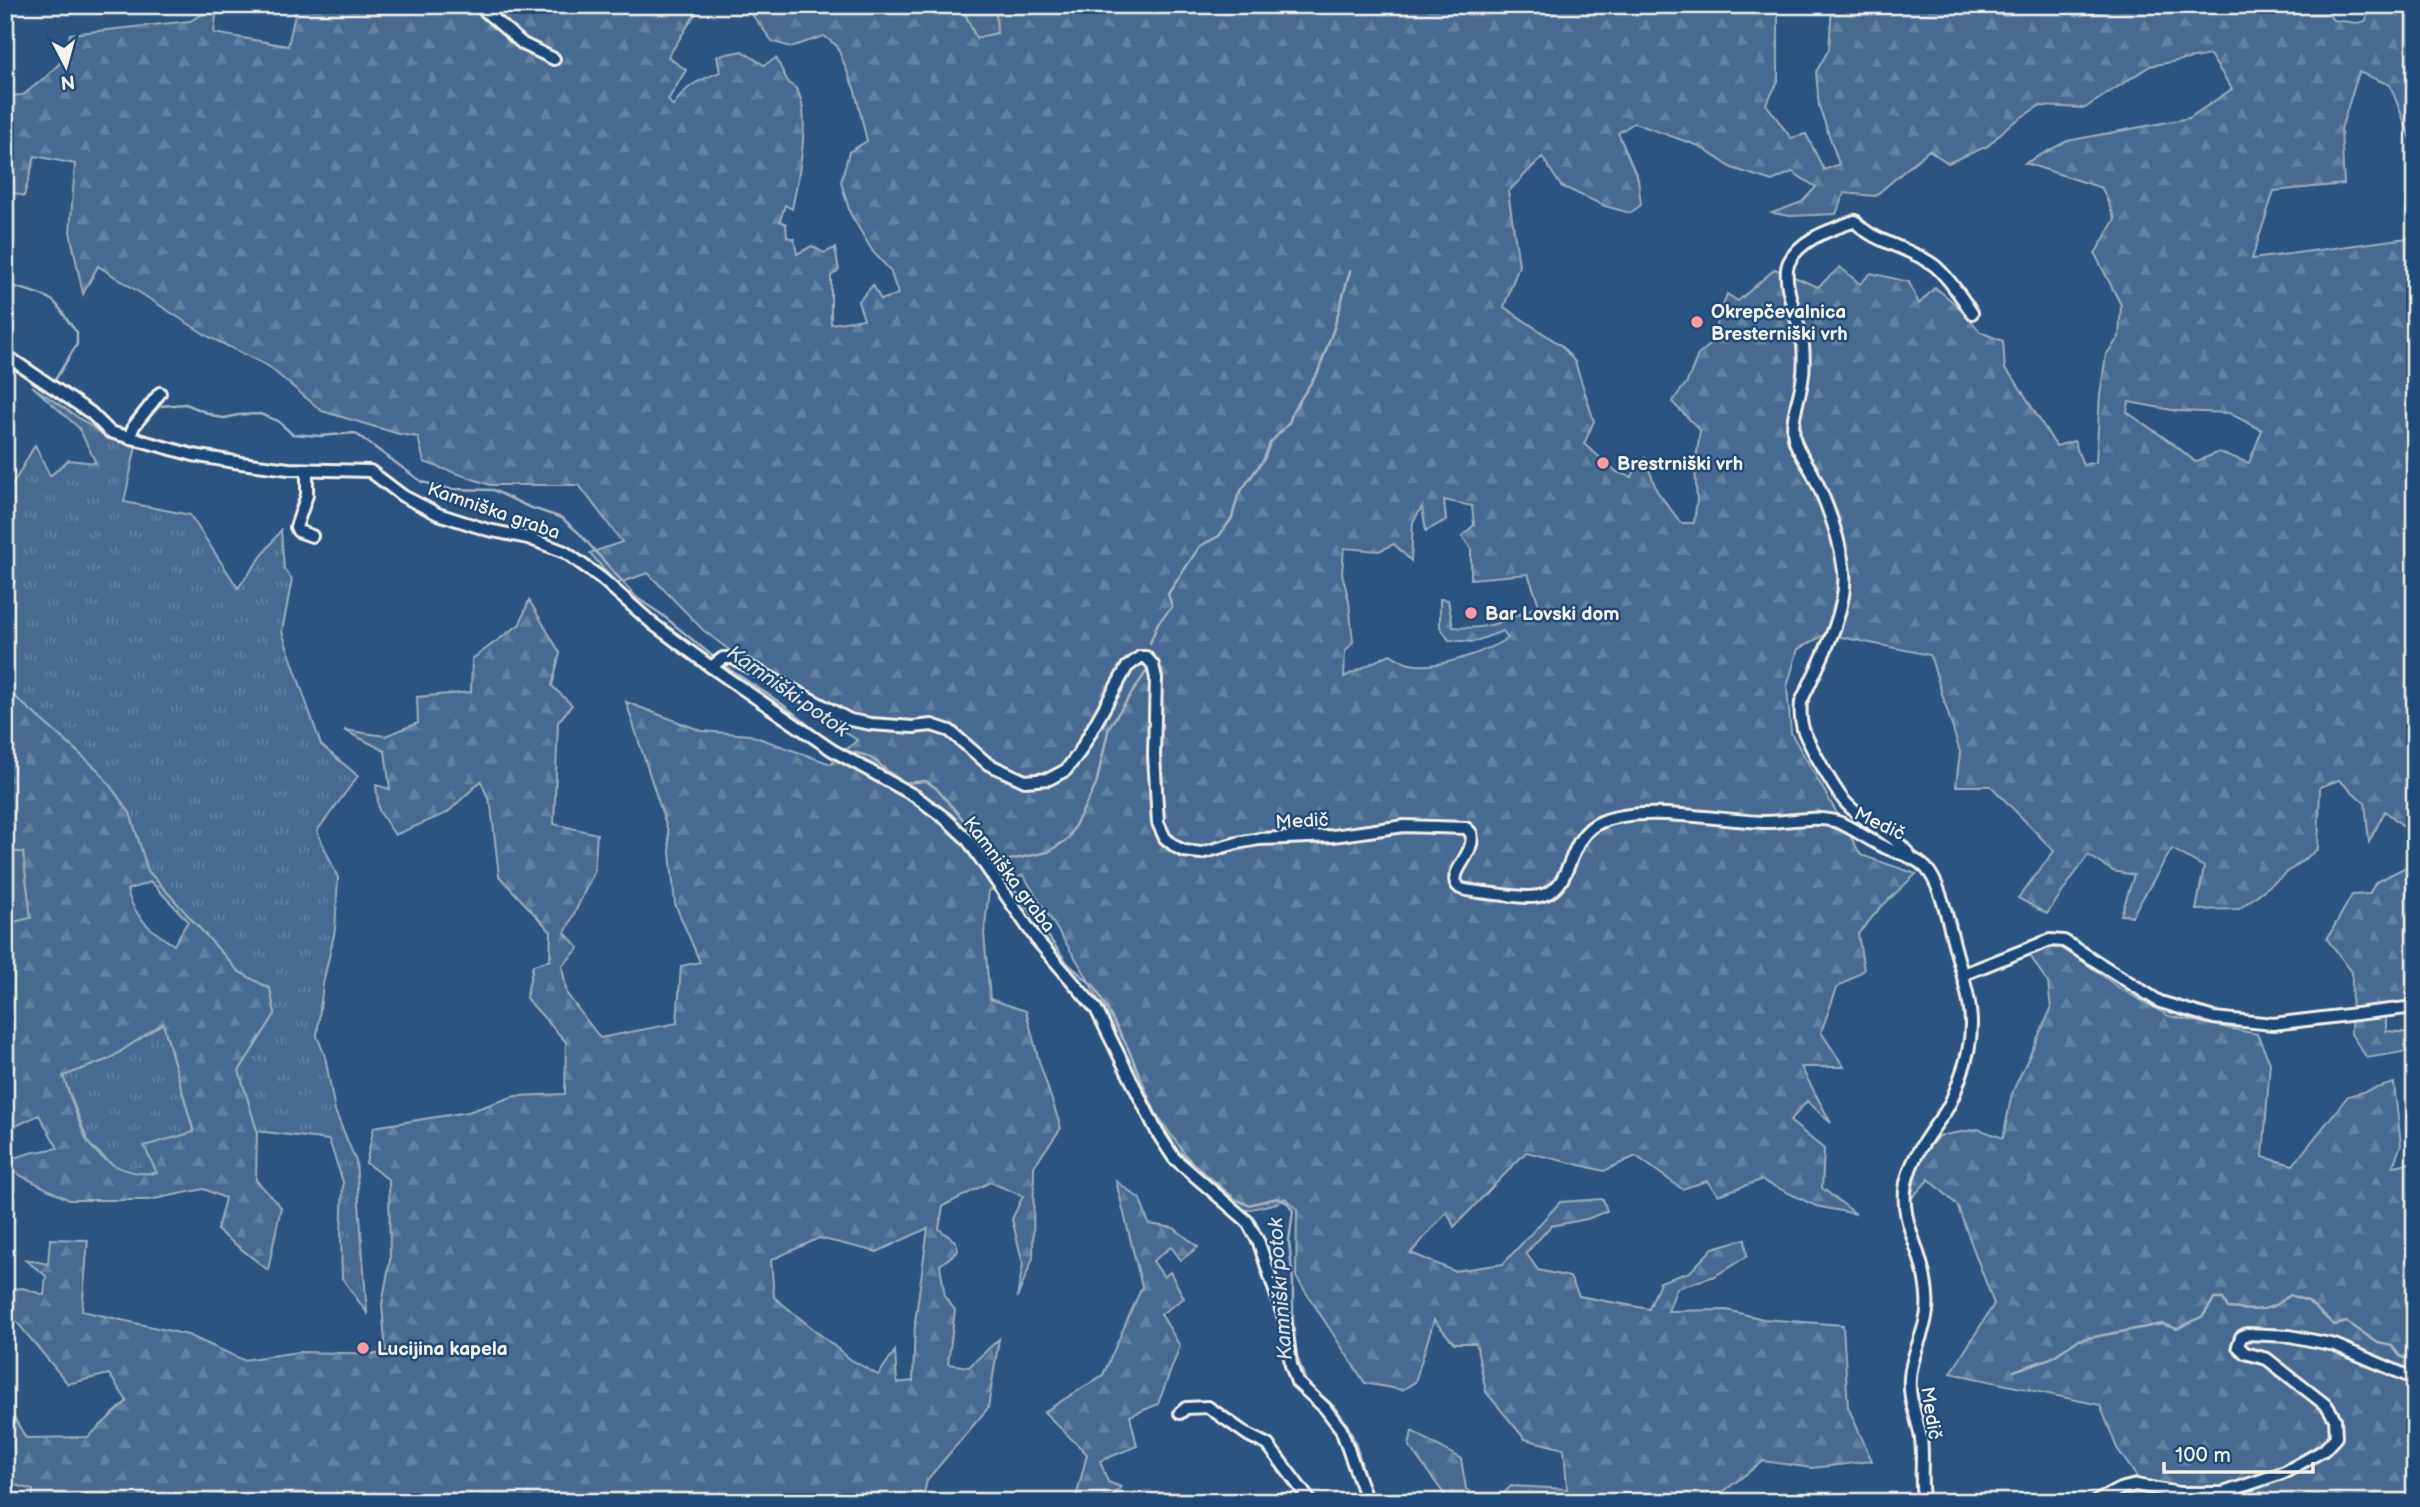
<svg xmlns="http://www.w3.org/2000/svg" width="2420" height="1507" viewBox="0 0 2420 1507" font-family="'Balsamiq Sans',sans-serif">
<defs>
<pattern id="grass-tufts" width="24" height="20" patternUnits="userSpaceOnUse" patternTransform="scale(1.75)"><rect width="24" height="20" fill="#496b90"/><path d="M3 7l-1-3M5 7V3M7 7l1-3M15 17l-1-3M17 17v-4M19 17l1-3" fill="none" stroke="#6481a0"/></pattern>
<pattern id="forest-firs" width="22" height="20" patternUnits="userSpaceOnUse" patternTransform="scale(1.75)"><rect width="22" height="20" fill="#496b90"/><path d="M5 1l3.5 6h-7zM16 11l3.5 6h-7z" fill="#6481a0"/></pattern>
</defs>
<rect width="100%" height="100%" fill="#2c5481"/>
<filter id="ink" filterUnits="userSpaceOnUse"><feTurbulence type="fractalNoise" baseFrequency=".0143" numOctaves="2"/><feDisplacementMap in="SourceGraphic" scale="14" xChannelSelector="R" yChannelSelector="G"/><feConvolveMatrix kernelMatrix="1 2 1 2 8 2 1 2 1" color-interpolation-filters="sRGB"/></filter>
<g filter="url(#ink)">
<g fill="url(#grass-tufts)" stroke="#9eaebc" stroke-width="2">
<polygon points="961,5 996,5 997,33 976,38"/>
<polygon points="32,386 101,433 136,446 124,502 190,515 238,588 281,530 284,569 292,579 282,632 321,745 358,776 317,831 338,878 335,930 323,984 317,1036 325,1056 335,1111 356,1161 367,1313 342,1278 341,1237 343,1182 329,1140 257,1131 239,1071 275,1014 270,989 238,971 148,871 130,813 98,770 5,688 5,598 15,581 5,562 5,498 35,445 50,476 68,460 96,463 79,428"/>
<polygon points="5,852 23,852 31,918 5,924"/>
<polygon points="163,1023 194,1133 158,1173 137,1174 114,1166 89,1144 63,1076 109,1059"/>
</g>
<g fill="url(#forest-firs)" stroke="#9eaebc" stroke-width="2" fill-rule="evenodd">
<path d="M297 5H402L405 10 438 11 470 5H701L668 57 686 70 668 100 673 106C688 84 696 82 720 72L717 56 742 51 764 65 776 58C781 66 783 75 789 83 791 86 795 86 797 90 812 115 798 180 792 209L785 205 780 221 786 224 787 237 794 239 797 254 812 246 824 253 835 248 839 270 831 276V324L864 319 858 302 873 285 881 300 898 294 890 270 873 252 850 213 841 182 849 152 867 141 855 91 837 46 824 36 791 47 773 42 747 8 742 5H961L976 38 997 33 996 5H1778V82L1766 104 1791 138 1806 134 1824 170 1839 164 1819 106 1816 72 1829 49 1832 5H1990L1987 12 2006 16 2023 5H2069L2075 16 2116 9V5H2322L2333 20 2357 23 2366 21 2369 5H2415V142L2411 139 2390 85 2359 72 2341 129 2344 184 2274 191 2252 259 2415 237V826L2408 830 2385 811 2369 842 2365 803 2339 780 2320 787 2318 849 2239 909 2196 910 2204 867 2172 849 2132 916 2121 915 2134 875 2113 871 2088 855 2047 914 2018 898 2054 851 1991 786H1956L1960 752 1930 655 1826 634 1798 649 1787 687 1791 733 1861 855 1916 874 1880 908 1858 934 1864 970 1837 988 1821 1032 1844 1067H1801L1831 1123 1807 1101 1790 1121 1824 1149 1822 1188 1856 1214 1816 1206 1761 1180 1718 1195 1707 1181 1682 1189 1636 1156 1604 1171 1526 1152 1454 1227 1447 1211 1411 1253 1454 1271 1503 1264 1560 1202 1603 1199 1607 1211 1587 1219 1551 1226 1526 1253 1538 1270 1570 1277 1579 1296 1649 1309 1660 1282 1690 1272 1713 1248 1745 1239 1747 1256 1715 1276 1677 1288 1668 1311 1727 1310 1763 1319 1843 1325 1848 1407 1872 1461 1812 1468 1763 1461 1710 1502H1495L1511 1486 1567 1489 1564 1449 1525 1439 1486 1392 1476 1343H1454L1434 1320 1415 1382 1402 1390 1365 1383 1296 1277 1297 1209 1285 1198 1277 1203 1243 1211 1187 1157 1155 1112 1084 972 1023 875 989 891 984 934 990 999 1026 1011 1039 1061 1061 1128 1034 1166 1033 1258 1017 1298 1023 1264 1012 1219 1023 1196 990 1182 943 1206 939 1229 956 1242 958 1251 940 1265 945 1297 955 1310 948 1364 969 1367 999 1339 988 1408 927 1480 922 1502H32L33 1490 5 1482V1402L26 1438 88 1437 127 1401 109 1374 68 1384 16 1321 5 1317V1290L23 1288 44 1295 46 1276 24 1259 48 1264 50 1239 88 1240 82 1311 188 1335 243 1360 298 1352 386 1354 382 1304 390 1260 389 1180 366 1163 374 1127 468 1112 515 1096 565 1094 566 1042 526 998 533 965 550 960 551 932 499 876 491 806 481 781 447 813 395 835 379 811 376 785 390 789 385 751 344 730 385 736 418 723 417 697 471 692 472 659 520 624 529 600 560 653 552 686 572 705 558 722 554 824 597 834 594 872 565 933 579 948 562 966 567 994 600 1038 677 1023 681 966 700 962 675 904 668 831 626 702 702 731 750 735 831 764 857 740 791 697 703 630 648 573 616 584 590 553 622 542 579 485H490L424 462 418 437 399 434 322 411 268 366 209 337 98 266 83 294 70 232 75 164 35 156 24 196 5 190V96L23 95 47 76 66 57 70 34 190 21 217 6 214 33 288 46ZM2210 55 2232 89 2189 118 2067 141 2025 163 2102 188 2115 219 2095 254 2121 305 2119 337 2106 355 2100 395 2096 462 2083 465 2074 441 2056 446 2015 380 2005 369 2003 341 1980 332 1965 312 1935 287 1919 304 1909 282 1871 273 1860 284 1840 267 1818 287 1775 269 1738 301 1727 294 1710 345 1698 355 1687 382 1672 402 1700 430 1695 469 1697 500 1694 523H1681L1657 491 1645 458 1631 477 1617 472 1584 444 1594 421 1575 362 1562 346 1504 307 1519 265 1508 192 1542 157 1561 186 1605 206 1630 213 1641 205 1638 179 1618 133 1634 123 1699 146 1732 168 1772 181 1792 172 1816 187 1802 202 1772 213 1790 216 1836 214 1844 193 1875 196 1929 150 1948 163 1988 146 2008 126 2039 106 2085 108 2150 66ZM2129 402 2177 411 2229 413 2262 430 2249 463 2219 452 2195 462C2175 443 2150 429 2127 412ZM1444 500 1472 506 1474 525 1462 536 1471 549V579L1528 574 1539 605C1508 620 1488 631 1453 627L1448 600 1440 599V627L1449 640 1473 642 1503 631 1508 638C1485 652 1438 670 1410 664 1404 663 1396 657 1390 654L1344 677 1345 652 1353 642 1349 601 1342 574 1344 548 1379 551 1394 544 1411 561 1413 522 1422 507 1426 531 1446 520ZM928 1228 915 1322 913 1381 897 1383 895 1351 878 1375 850 1359 774 1297 771 1260 819 1238 877 1252Z"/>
<path d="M5 688 98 770 130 813 148 871 238 971 270 989 275 1014 239 1071 257 1131 256 1180 281 1207 268 1270 217 1230 225 1198 204 1189 149 1200H69L12 1171 5 1174V1161L30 1153 58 1148 39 1115 5 1131V924L31 918 23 852H5ZM151 882 188 921 174 945C151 931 134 917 127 890ZM163 1023 194 1132 144 1146 157 1173C132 1176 105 1166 89 1144 81 1132 69 1092 63 1076L109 1059Z"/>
<polygon points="2406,867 2415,873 2415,992 2409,1004 2386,1006 2386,1031 2412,1033 2409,1051 2367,1058 2351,1034 2352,972 2327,939 2352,895 2369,894 2376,882"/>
<polygon points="2064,947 2119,988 2169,1016 2257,1034 2270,1063 2263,1157 2293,1165 2348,1096 2394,1083 2401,1145 2393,1166 2415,1162 2415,1502 2107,1502 2141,1483 2117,1448 2100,1405 1951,1373 1994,1304 1957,1205 1929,1179 1911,1199 1919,1158 1939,1136 1978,1129 2003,1138 2012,1093 2051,1009 2048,983 2027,951"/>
<polygon points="1116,1181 1140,1199 1149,1224 1174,1228 1198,1247 1181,1260 1171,1247 1153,1261 1164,1277 1170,1272 1184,1298 1161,1314 1180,1346 1158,1404 1130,1416 1137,1446 1100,1461 1108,1482 1121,1487 1107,1502 1075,1502 1087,1454 1044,1412 1103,1375 1142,1287"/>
<polygon points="1412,1431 1461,1459 1466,1489 1484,1502 1450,1502 1409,1446"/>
</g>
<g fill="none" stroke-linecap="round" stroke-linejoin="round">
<g stroke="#a7b4c0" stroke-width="2.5">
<path d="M5 284C20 289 40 292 53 301 61 307 68 324 77 332V344L55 380 82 401"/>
<polyline points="106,421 118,429 128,430"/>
<polyline points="141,426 160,406 186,404 217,417 225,418 238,415 260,414 278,421 292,434 320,436 355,433 422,482 450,489 493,490 529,507 562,518 579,533 637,598 661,614 716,659"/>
<polyline points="1150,643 1158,623 1172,607 1168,594 1200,546 1219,536 1232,518 1238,495 1264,459 1270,443 1289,423 1293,411 1318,372 1334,328 1350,271"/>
<path d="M721 663C745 682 773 695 796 715 811 727 826 742 844 750 852 753 861 753 869 757 882 764 891 777 905 782 911 784 919 781 926 781L936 788 972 830 1068 964 1095 987 1128 1048 1155 1112 1177 1150 1235 1199 1248 1205 1277 1198 1288 1203 1293 1211 1289 1241 1293 1282V1336L1297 1356 1307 1385C1358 1417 1355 1449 1372 1502"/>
<polyline points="995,863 1048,852 1068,839 1096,785 1109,727 1146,672"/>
<path d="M2014 1371 2051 1358 2078 1340 2162 1324 2177 1329 2203 1316 2214 1299H2223L2228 1308C2254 1310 2269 1314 2289 1295L2308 1301 2334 1325 2347 1322 2378 1343 2392 1346 2400 1356 2415 1363"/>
</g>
<defs>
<g id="minor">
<polyline points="478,5 523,44 554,59"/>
<polyline points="5,355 91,413 110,432 193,455 241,463 289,469 370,471 403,496 438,514 488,530 528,538 565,552 601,578 653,624 711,667 832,750 915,796 946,819 967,839 1036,939 1096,1009 1157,1132 1174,1158 1247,1221 1259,1243 1286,1324 1291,1365 1297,1382 1325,1408 1341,1429 1367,1502"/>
<polyline points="129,438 134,426 160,393"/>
<polyline points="307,470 307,495 296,527 298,531 312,536"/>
<path d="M711 667 723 658H733L850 720 871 724 913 727 932 725 950 731 988 764 1025 781 1049 779 1066 770 1079 753 1127 667 1140 657H1146L1153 665 1156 678 1154 755 1158 823 1165 838 1176 847 1184 851 1201 853 1237 843 1259 839 1333 836 1404 826 1466 828 1471 833C1477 855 1443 875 1460 888 1463 891 1519 897 1528 897 1533 897 1541 896 1546 894 1574 883 1567 836 1601 822 1643 804 1718 821 1763 822 1787 823 1814 814 1838 822 1853 828 1867 839 1882 846 1898 854 1913 855 1926 868 1941 884 1948 922 1954 944 1968 997 1981 1024 1960 1078 1956 1090 1952 1102 1945 1112 1929 1134 1912 1156 1906 1183 1899 1219 1920 1246 1925 1280 1927 1290 1928 1301 1927 1311 1925 1334 1911 1354 1910 1378 1908 1399 1918 1419 1921 1439 1924 1460 1919 1481 1924 1502"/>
<path d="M1910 856C1893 832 1866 825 1847 804 1836 793 1808 743 1803 729 1800 719 1800 712 1801 702 1818 665 1848 613 1844 572 1840 537 1827 503 1812 472 1807 463 1800 454 1796 444 1788 425 1799 401 1802 382 1804 370 1804 356 1803 345 1800 323 1780 281 1789 262 1801 238 1831 230 1855 221 1871 242 1912 248 1935 266 1950 279 1961 297 1972 313"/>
<polyline points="1964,974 2050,940 2064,941 2160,1002 2214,1018 2273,1024 2415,1007"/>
<polyline points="1180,1413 1186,1408 1208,1407 1248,1435 1268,1445 1311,1502"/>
<polyline points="2095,1502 2120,1489 2136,1485 2179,1493 2223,1493 2285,1472 2324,1450 2336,1437 2335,1419 2327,1406 2267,1359 2245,1353 2238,1346 2241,1337 2247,1334 2290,1336 2335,1345 2415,1379"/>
</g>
</defs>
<use href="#minor" stroke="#f4f1e8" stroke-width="16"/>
<use href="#minor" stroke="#1f4a7a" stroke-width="10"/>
</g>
</g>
<g fill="#ff9aa2" stroke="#1f4a7a" stroke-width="2.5">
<circle cx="1697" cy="322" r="7"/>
<circle cx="1603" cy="463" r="7"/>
<circle cx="1471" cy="613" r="7"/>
<circle cx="363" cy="1348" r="7"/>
</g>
<g text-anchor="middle" stroke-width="5" stroke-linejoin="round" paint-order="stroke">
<g font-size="19" font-weight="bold" fill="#f4f1e8" stroke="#1f4a7a" text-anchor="start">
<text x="1711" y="318">Okrepčevalnica<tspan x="1711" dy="22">Bresterniški vrh</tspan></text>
<text x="1617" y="470">Brestrniški vrh</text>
<text x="1485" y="620">Bar Lovski dom</text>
<text x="377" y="1355">Lucijina kapela</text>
</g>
<g font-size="19" fill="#f4f1e8" stroke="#1f4a7a">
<text transform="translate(494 510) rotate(19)" y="7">Kamniška graba</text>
<text transform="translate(1302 820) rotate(-3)" y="7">Medič</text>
<text transform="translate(1880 823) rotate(25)" y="7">Medič</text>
<text transform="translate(1010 874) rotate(53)" y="7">Kamniška graba</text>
<text transform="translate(1932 1413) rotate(81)" y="7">Medič</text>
</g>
<g font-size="21" font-style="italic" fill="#dadddb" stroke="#1f4a7a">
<text transform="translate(788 691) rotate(35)" y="7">Kamniški potok</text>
<text transform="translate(1280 1289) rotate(-94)" y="7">Kamniški potok</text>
</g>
</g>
<rect width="2420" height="1507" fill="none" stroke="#1f4a7a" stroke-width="28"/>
<rect x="14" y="14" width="2392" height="1479" fill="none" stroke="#f4f1e8" stroke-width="2.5" filter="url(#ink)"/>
<g transform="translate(66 66) rotate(174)" stroke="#1f4a7a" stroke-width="5" paint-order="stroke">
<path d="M0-5L12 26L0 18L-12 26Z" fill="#f4f1e8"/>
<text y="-10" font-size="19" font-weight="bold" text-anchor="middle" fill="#f4f1e8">N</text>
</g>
<path d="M2164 1462v10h149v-10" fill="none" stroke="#f4f1e8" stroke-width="3.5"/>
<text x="2175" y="1462" font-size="21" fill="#f4f1e8" stroke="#1f4a7a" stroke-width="5" paint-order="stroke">100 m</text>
</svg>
